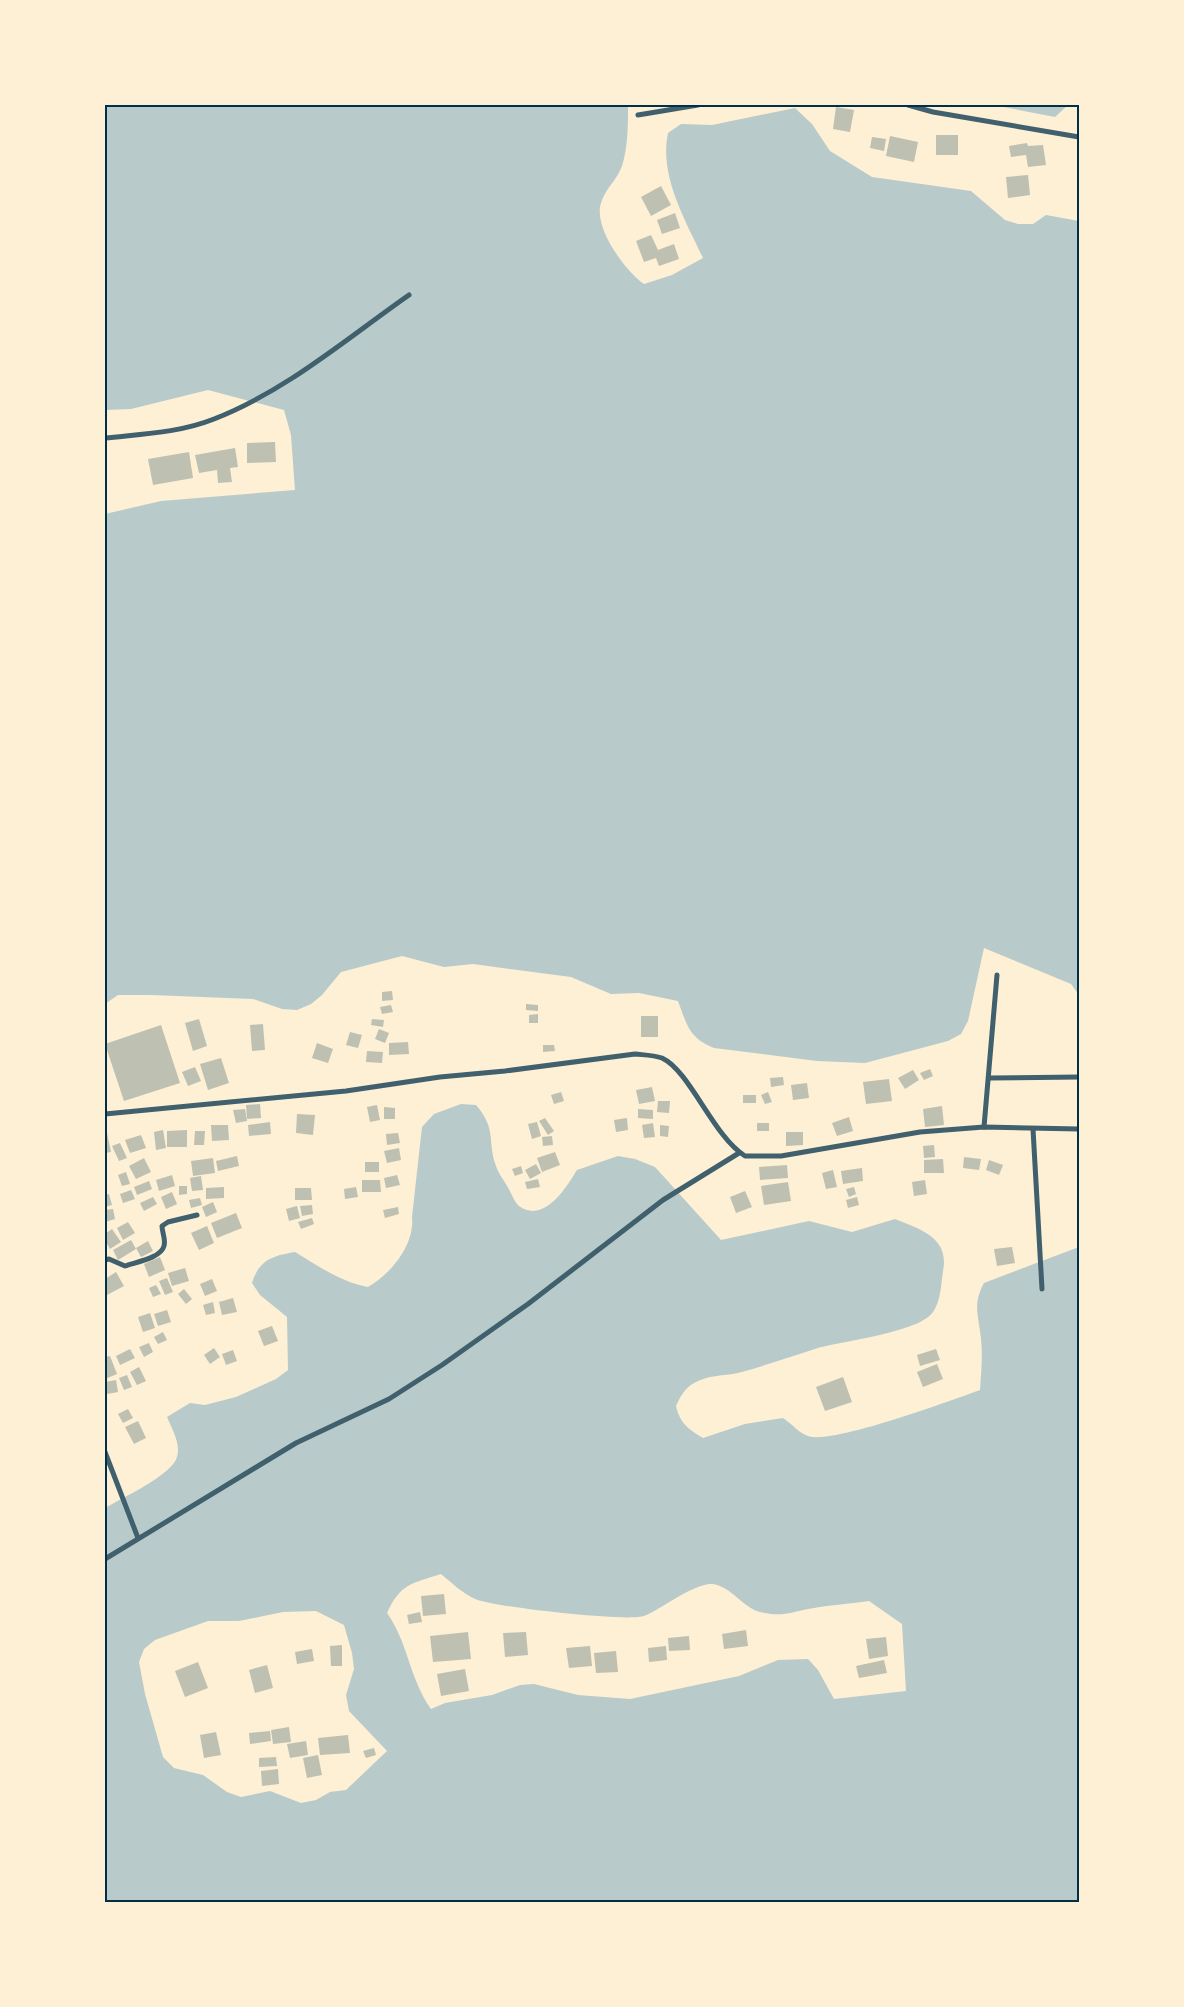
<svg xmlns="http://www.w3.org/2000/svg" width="1184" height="2007" viewBox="0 0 1184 2007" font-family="Raleway,sans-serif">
<rect width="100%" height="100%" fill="#fdf0d5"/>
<g fill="#b9caca" fill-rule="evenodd">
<path d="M105 105H628C628 125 628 147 622 166 617 180 605 189 601 203 593 227 625 271 644 284L672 275 703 258C685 219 659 176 668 133L681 124 712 125 795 108 812 124 830 151 872 177 971 191 1005 220 1018 224H1033L1046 215 1079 221V995L1071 984 984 948 968 1021 961 1034 948 1041 865 1063 817 1061 714 1048C689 1038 687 1025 678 1001L639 993 611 994 571 977 473 964 444 967 402 956 341 972 322 995 311 1004 297 1010 282 1009 253 999 151 995H118L105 1004V514L161 501 295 490 291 435 284 410 208 390 131 409 105 410Z"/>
<polygon points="993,105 1068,105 1055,117"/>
<path d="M461 1104 476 1105C497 1129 487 1141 496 1166 498 1173 504 1180 507 1186 511 1192 514 1202 519 1206 544 1224 566 1188 577 1170L618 1156 635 1159 655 1167 721 1240 809 1221 852 1232 895 1219C919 1229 950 1237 943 1271 941 1284 941 1301 933 1312 920 1332 843 1341 818 1348 792 1356 765 1366 738 1373 723 1376 708 1375 694 1383 685 1388 680 1397 676 1406 680 1423 688 1429 703 1438L745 1424 783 1418C791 1423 800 1434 808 1436 831 1445 952 1400 980 1390 981 1374 983 1356 981 1339 979 1316 972 1305 984 1283L1079 1247V1902H105V1508C122 1498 172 1475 177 1457 181 1444 172 1429 167 1417L190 1403 205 1405 236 1397 276 1379 288 1370 287 1317 260 1295 252 1283C259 1260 272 1256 295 1252 318 1266 341 1282 368 1287 391 1274 415 1244 412 1217L422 1127 434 1114ZM441 1574C452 1583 462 1593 475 1599 493 1607 626 1622 644 1616 660 1610 694 1583 712 1584 731 1586 742 1607 760 1612 783 1617 788 1613 808 1609 828 1605 849 1604 869 1601L902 1624 906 1691 834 1699 818 1670 808 1659 778 1660 739 1676 630 1699 578 1695 534 1684 520 1685 492 1695 445 1703 431 1709C409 1678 408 1642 387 1613 401 1583 411 1584 441 1574ZM316 1611 344 1625 352 1653 354 1669 346 1695 349 1711 387 1751 346 1790 330 1792 316 1800 301 1803 270 1791 241 1797 227 1792 203 1775 174 1768 163 1757 145 1694 139 1662 144 1649 155 1640 208 1621H239L283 1612Z"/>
</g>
<g fill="#bec0b2">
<polygon points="836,107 854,110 850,132 833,129"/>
<rect x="936" y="135" width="22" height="20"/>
<polygon points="890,136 918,142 914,162 886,156"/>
<polygon points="872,137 886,139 884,151 870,148"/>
<polygon points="1027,143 1028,146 1043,145 1046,165 1028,167 1026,155 1011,157 1009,146"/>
<polygon points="1028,175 1030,195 1008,198 1006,177"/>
<polygon points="661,186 671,205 651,216 641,197"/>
<polygon points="675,213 680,228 662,234 657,220"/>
<polygon points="651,235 658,250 674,244 679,259 659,266 656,258 644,262 636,241"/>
<polygon points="275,442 276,462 247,463 247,443"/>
<polygon points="235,448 238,467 230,468 232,482 218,483 217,470 199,473 195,455"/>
<polygon points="189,452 193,478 153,485 148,459"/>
<polygon points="392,991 393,1000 382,1001 382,992"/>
<polygon points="526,1004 538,1005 538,1011 526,1010"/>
<polygon points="391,1005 393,1012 382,1014 380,1007"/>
<polygon points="538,1014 538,1023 529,1023 529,1015"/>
<rect x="641" y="1016" width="17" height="21"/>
<polygon points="199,1019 207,1046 193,1051 185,1023"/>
<polygon points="372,1019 384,1020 383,1027 371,1025"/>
<polygon points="263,1024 265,1050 252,1051 250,1025"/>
<polygon points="161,1025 180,1083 124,1101 105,1044"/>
<polygon points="379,1029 389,1033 385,1043 375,1039"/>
<polygon points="350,1032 362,1035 358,1048 346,1045"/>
<polygon points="408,1042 409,1054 389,1055 389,1043"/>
<polygon points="317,1043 333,1049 328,1063 312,1058"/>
<polygon points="543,1045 554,1045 555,1051 543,1052"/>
<polygon points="367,1051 383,1052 382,1063 366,1062"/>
<polygon points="221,1058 229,1083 208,1090 200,1064"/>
<polygon points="195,1067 201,1081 188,1086 182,1072"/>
<polygon points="930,1069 933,1076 924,1080 920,1073"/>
<polygon points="913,1070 919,1080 905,1089 898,1078"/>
<polygon points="783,1077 784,1085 771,1087 770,1078"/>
<polygon points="889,1079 892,1101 866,1104 863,1082"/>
<polygon points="807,1083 809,1098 793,1100 791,1085"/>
<polygon points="652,1087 655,1101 639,1104 636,1090"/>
<polygon points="561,1092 564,1101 554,1104 551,1095"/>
<polygon points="768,1092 772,1102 765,1104 761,1095"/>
<rect x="743" y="1095" width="13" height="8"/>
<polygon points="658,1101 670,1101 669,1113 657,1112"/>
<polygon points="260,1104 261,1118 247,1119 246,1105"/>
<polygon points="377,1105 380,1120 370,1122 367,1107"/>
<polygon points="942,1106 944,1125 925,1127 923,1109"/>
<polygon points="384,1107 395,1108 395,1119 384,1119"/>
<polygon points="245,1109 247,1121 236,1123 233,1110"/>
<polygon points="638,1109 653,1110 653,1119 638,1118"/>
<polygon points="297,1114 315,1115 313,1135 296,1133"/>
<polygon points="849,1117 853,1131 837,1136 832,1123"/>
<polygon points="545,1118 554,1131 548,1135 539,1121"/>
<polygon points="627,1118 628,1130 616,1132 614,1120"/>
<polygon points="270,1122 271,1134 249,1136 248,1125"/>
<polygon points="537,1122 541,1136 532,1139 528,1124"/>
<polygon points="653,1123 655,1137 644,1138 642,1125"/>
<rect x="757" y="1123" width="12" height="8"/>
<polygon points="211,1125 228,1125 229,1140 212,1141"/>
<polygon points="660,1125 669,1126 668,1137 660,1136"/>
<polygon points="163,1130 166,1148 156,1150 154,1132"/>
<polygon points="187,1130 187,1147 167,1147 167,1131"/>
<polygon points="195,1131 205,1131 204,1145 194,1145"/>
<polygon points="786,1132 803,1132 803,1145 786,1146"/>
<polygon points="107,1133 111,1152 105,1153 105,1134"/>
<polygon points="398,1133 400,1143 387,1145 386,1134"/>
<polygon points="141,1135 146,1148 130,1153 125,1140"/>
<polygon points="552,1136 553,1145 543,1146 542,1137"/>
<polygon points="120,1143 127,1158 119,1161 112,1146"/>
<polygon points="934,1145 935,1157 924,1158 923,1146"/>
<polygon points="399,1148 401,1160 387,1163 384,1151"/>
<polygon points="555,1152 560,1165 542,1172 537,1158"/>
<polygon points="237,1156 239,1166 218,1171 216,1161"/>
<polygon points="964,1157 981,1159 979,1170 963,1168"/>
<polygon points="144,1158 151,1172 136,1179 129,1166"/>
<polygon points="213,1158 215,1173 193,1176 191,1161"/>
<polygon points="943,1159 944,1173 924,1173 924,1160"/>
<polygon points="989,1160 1003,1165 999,1175 986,1170"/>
<rect x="365" y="1162" width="14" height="10"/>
<polygon points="536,1164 541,1173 530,1179 525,1170"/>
<polygon points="787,1165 788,1178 760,1180 759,1167"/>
<polygon points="521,1166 523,1173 515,1176 512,1169"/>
<polygon points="862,1168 863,1181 843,1184 841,1171"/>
<polygon points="833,1170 837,1187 826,1189 822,1173"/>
<polygon points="126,1172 130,1184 122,1186 118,1175"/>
<polygon points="172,1175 175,1186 159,1191 156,1180"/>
<polygon points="397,1175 400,1185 386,1188 384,1178"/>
<polygon points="201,1176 203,1190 192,1191 190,1178"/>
<polygon points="538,1179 540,1187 527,1189 525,1182"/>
<polygon points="362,1180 380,1180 381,1192 362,1192"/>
<polygon points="925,1180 927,1194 914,1196 912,1182"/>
<polygon points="149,1181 152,1189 137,1195 134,1187"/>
<polygon points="788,1182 791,1201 764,1205 761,1186"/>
<polygon points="179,1186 187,1186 187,1194 179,1195"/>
<polygon points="224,1187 224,1198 206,1199 206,1188"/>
<polygon points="356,1187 358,1197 345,1199 344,1189"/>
<polygon points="854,1187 856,1194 849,1197 846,1189"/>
<polygon points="295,1188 311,1188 312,1200 295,1200"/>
<polygon points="131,1190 135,1199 123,1203 120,1194"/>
<polygon points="745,1191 752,1207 736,1213 730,1197"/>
<polygon points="172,1192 177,1204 166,1209 161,1197"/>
<polygon points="109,1194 112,1205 105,1207 105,1195"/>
<polygon points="153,1197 157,1204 144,1211 140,1203"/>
<polygon points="857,1197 859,1205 848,1208 846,1200"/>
<polygon points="200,1198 202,1205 191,1208 189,1200"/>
<polygon points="213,1202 217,1212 206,1217 202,1207"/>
<polygon points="312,1205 313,1214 302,1216 300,1206"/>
<polygon points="297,1206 300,1218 289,1221 286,1209"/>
<polygon points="398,1207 399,1214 385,1218 383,1210"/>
<polygon points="113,1209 115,1219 105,1222 105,1210"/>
<polygon points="236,1213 242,1228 217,1238 211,1223"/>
<polygon points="312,1218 314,1224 301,1229 298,1222"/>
<polygon points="128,1222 135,1233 123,1240 117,1228"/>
<polygon points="207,1226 214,1243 199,1250 191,1233"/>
<polygon points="112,1229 121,1242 110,1249 105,1240 105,1234"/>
<polygon points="131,1240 136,1249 118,1260 113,1250"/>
<polygon points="148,1241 153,1251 141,1257 136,1248"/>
<polygon points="1012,1247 1015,1263 997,1266 994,1249"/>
<polygon points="160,1257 165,1270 149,1277 144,1264"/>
<polygon points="185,1268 189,1281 172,1286 168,1273"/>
<polygon points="116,1272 124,1286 107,1295 105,1291 105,1279"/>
<polygon points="167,1278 173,1292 165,1295 159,1281"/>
<polygon points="212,1279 217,1291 205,1296 200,1284"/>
<polygon points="156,1285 161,1294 153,1297 149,1288"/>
<polygon points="184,1289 192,1299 186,1304 178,1294"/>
<polygon points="233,1298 237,1312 222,1315 219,1302"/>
<polygon points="213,1302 215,1313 206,1315 203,1305"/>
<polygon points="167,1310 171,1322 158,1326 154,1314"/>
<polygon points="150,1313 155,1328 143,1332 138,1317"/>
<polygon points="272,1326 278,1341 264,1346 258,1331"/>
<polygon points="163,1332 167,1340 158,1344 154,1337"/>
<polygon points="149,1343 153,1352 144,1357 139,1347"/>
<polygon points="214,1348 220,1357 210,1364 204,1355"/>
<polygon points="130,1349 135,1358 120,1365 116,1356"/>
<polygon points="936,1349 940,1360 920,1366 917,1355"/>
<polygon points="233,1350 237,1361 226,1365 222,1354"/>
<polygon points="110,1356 117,1374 105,1379 105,1357"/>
<polygon points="937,1364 943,1379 923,1387 917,1372"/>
<polygon points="139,1367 146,1381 137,1385 130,1372"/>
<polygon points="127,1375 132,1387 124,1390 119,1378"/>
<polygon points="843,1377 852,1402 825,1411 816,1387"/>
<polygon points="116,1380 118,1392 107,1394 105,1382"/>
<polygon points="128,1409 133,1418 123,1423 118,1414"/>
<polygon points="138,1421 146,1438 134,1444 125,1427"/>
<polygon points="444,1594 446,1614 423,1616 421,1596"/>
<polygon points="420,1612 422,1622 409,1624 407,1615"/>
<polygon points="746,1630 748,1646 724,1649 722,1634"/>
<polygon points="468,1632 471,1659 433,1662 430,1636"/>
<polygon points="526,1632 528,1655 505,1657 503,1633"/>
<polygon points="689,1636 690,1650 669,1651 668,1638"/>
<polygon points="886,1637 888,1656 869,1659 866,1639"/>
<polygon points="342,1645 342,1666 331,1666 330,1646"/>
<polygon points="590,1646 592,1666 569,1668 566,1648"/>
<polygon points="666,1646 667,1660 649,1662 648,1648"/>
<polygon points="312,1649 314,1661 297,1664 295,1652"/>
<polygon points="616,1651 618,1672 596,1673 594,1653"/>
<polygon points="884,1660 887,1673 859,1678 856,1666"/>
<polygon points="198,1662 208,1688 185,1697 175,1671"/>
<polygon points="267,1665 273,1688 255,1693 249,1670"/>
<polygon points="465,1669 469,1691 441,1696 437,1674"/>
<polygon points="289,1727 291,1742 273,1744 271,1730"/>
<polygon points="270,1731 271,1741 250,1744 249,1733"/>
<polygon points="216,1732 221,1755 204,1758 200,1735"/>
<polygon points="348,1735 350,1753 320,1755 318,1738"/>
<polygon points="306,1741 308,1755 290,1758 287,1744"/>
<polygon points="374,1748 376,1755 366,1758 363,1751"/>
<polygon points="318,1755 322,1775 307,1778 303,1758"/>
<polygon points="276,1757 277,1766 259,1767 259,1758"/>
<polygon points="278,1769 279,1784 262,1786 261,1771"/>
</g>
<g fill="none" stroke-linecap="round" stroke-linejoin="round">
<g stroke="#3f606c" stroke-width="5">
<polyline points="908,105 933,112 1079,137"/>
<polyline points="638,115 698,105"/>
<path d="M105 438C141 434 179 433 214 419 286 391 346 339 409 295"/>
<polyline points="989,1078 1079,1077"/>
<path d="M105 1114 346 1091 440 1077 505 1071 635 1054C644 1055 653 1055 662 1058 690 1071 713 1136 745 1156H781L920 1132 984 1127 1079 1129"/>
<polyline points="984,1127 997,975"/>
<polyline points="1033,1129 1042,1289"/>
<path d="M105 1260 109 1259 125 1266C136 1262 161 1258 164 1246 166 1240 162 1232 162 1226L168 1222 197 1215"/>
<polyline points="105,1452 138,1538"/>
<polyline points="105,1559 296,1443 389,1399 442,1365 528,1304 663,1200 739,1153"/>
</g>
</g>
<rect width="1184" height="2007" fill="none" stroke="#fdf0d5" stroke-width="212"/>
<rect x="106" y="106" width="972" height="1795" fill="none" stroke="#003049" stroke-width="2"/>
</svg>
